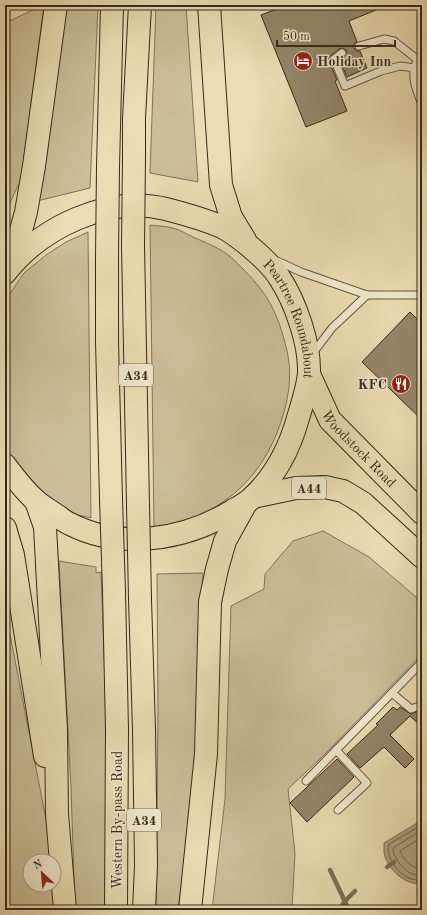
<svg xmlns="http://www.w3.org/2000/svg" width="427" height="915" viewBox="0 0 427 915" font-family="'Old Standard TT',serif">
<rect width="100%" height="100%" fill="#eaddb3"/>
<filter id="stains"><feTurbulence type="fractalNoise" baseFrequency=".005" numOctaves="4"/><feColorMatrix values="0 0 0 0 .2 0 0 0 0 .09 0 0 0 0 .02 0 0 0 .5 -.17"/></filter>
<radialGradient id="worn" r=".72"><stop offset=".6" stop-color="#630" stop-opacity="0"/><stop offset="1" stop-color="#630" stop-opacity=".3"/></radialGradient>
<g fill="#cbbf99" stroke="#80745a">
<polygon points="33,5 44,5 21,179 5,214 5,23 33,10"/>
<polygon points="65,5 98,5 90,188 37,201"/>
<polygon points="156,5 186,5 198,182 150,173"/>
<path d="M150 225C157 226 166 226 173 228 180 230 187 234 193 237 204 242 218 247 228 255 232 258 237 263 241 267 252 278 264 291 271 305 279 320 285 340 288 356 292 378 288 401 281 422 261 482 217 519 154 527Z"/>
<polygon points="88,232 91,518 74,514 41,493 9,458 5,451 5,301 24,273 46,255 66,242"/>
<polygon points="323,531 369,557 422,602 422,654 323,756 288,789 295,853 292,910 212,910 225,799 231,606 264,589 265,574 293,541"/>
<polygon points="59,561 96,567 96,573 101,572 108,764 105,910 75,910 71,787"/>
<polygon points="203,573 200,685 192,805 178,910 156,910 158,710 157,574"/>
<polygon points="5,609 51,845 52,861 30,861 30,885 53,885 55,910 5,910"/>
</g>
<path fill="#ada07f" stroke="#7d7157" d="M422 820V883C406 887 386 868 384 852 384 849 384 846 384 843Z"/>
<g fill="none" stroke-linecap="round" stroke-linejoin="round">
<g stroke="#72654c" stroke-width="1">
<path d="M422 825 389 844C385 856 398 874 409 878 413 880 418 880 422 879"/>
<path d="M422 830 393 848C392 856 404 871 412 874 415 875 419 875 422 874"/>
<path d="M422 837 400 851C405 861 411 869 422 868"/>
</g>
<g stroke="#7d7157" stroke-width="4.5">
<polyline points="387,867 394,862"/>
<polyline points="330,870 349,910"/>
<polyline points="340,910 344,902 355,891"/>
</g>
</g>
<g fill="#94876a" stroke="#362a1a">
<polygon points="287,5 386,6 349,21 357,42 354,44 354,48 357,51 360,51 367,68 347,77 340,61 346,55 346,50 342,48 339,49 329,57 329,61 337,80 335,81 347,111 306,127 261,15"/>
<polygon points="410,312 422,324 422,420 362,362"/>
<polygon points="393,707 397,710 400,707 411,714 422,710 422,727 410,716 390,735 414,759 405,768 384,747 360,768 347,754 378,725 376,724"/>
<polygon points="337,759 354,777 307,822 290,803"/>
</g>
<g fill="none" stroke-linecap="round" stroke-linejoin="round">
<defs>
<g id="service">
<polyline points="359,46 384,39 394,41 418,60"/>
<polyline points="342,53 334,59 345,86 381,71 400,66 415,68"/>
<path d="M422 56C407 69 416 90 422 104"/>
<polyline points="275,260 301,272 367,295 422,295"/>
<polyline points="313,353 332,328 367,295"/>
<polyline points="392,693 411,709 422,705"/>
<polyline points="336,750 367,783 338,810"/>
<polyline points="306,781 422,662"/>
</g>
<g id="trunk">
<polyline points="209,5 221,185 231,217 245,240"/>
<polyline points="134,158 134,118 140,5"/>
<polyline points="108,167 112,5"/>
<polyline points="133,245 138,505"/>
<polyline points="107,258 107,341 111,499"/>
<polyline points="12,264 26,212 34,166 56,5"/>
<path id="s1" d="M5 273C41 227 108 195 166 209 185 214 204 219 222 227 239 236 269 261 279 277 295 301 310 343 309 373 308 386 302 405 298 418 290 447 275 476 253 497 247 503 239 507 232 511 185 540 121 550 70 524 65 522 61 518 56 515 49 510 42 506 35 500 24 490 14 477 5 465"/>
<path id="s2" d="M309 374 330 420 422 513"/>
<polyline points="253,497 296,488 325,487 343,491 363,503 422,557"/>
<polyline points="36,501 45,527 56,730 57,814 65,910"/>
<polyline points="5,528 13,555 45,756"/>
<polyline points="114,591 117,730 116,910"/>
<polyline points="140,599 144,730 146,865 144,910"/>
<polyline points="190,910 206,754 210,602 217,569 225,541 246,503"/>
</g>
</defs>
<use href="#service" stroke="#635740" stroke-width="9"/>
<use href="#trunk" stroke="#362a1a" stroke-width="24"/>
<use href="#service" stroke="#f1e9ce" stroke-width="7"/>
<use href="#trunk" stroke="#eaddb3" stroke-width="22"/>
<defs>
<g id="trunk-bridge">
<polyline points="133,245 134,158"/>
<polyline points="107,258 108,167"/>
<polyline points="111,499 114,591"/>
<polyline points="138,505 140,599"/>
</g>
</defs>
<use href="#trunk-bridge" stroke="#362a1a" stroke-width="24" stroke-linecap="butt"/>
<use href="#trunk-bridge" stroke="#eaddb3" stroke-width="22"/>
</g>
<defs>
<symbol id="hotel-disc" viewBox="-11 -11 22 22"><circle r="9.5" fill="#8f2418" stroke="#f1e9ce"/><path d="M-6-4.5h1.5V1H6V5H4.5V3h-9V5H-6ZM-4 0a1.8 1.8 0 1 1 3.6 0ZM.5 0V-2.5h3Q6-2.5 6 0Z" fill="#fff"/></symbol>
<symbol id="restaurant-disc" viewBox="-11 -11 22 22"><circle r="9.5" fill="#8f2418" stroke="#f1e9ce"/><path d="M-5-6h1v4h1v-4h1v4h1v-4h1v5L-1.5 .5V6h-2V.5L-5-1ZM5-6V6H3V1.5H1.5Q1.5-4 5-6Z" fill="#fff"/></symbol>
</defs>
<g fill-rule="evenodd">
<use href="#hotel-disc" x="292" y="50" width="22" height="22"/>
<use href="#restaurant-disc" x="390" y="373" width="22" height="22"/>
</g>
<g text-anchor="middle" stroke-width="3" stroke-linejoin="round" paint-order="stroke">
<g fill="#f1e9ce" stroke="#6e6350" stroke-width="1">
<rect x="119" y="364" width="34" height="22" rx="3"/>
<rect x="292" y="477" width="34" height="22" rx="3"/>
<rect x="127" y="809" width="34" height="22" rx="3"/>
</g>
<g font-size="13" font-weight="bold" fill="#362a1a">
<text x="136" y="380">A34</text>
<text x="309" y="493">A44</text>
<text x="144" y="825">A34</text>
</g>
<g font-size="14" font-weight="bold" fill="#362a1a" stroke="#f1e9ce" text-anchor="start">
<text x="317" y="66">Holiday Inn</text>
<text x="387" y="389" text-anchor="end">KFC</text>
</g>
<g font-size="14" fill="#362a1a" stroke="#f1e9ce">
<text dy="5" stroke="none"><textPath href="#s1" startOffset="361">Peartree Roundabout</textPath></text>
<text dy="5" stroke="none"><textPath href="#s2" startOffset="91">Woodstock Road</textPath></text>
<text transform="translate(117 820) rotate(-90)" y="5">Western By-pass Road</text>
</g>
</g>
<rect width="427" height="915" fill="none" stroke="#eaddb3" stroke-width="20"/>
<rect x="6" y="6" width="415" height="903" fill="none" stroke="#362a1a" stroke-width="2"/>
<rect x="10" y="10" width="407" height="895" fill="none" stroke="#362a1a"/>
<g transform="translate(42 873) rotate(334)"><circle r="19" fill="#f1e9ce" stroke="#a69d86"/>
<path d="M0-3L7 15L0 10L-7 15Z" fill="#8f2418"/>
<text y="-6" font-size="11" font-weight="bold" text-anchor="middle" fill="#362a1a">N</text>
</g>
<path d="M277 40v6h118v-6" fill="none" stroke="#362a1a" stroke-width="2"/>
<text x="283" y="40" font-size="12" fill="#362a1a" stroke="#f1e9ce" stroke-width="3" paint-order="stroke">50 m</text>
<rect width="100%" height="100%" filter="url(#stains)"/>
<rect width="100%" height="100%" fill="url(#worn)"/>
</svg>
